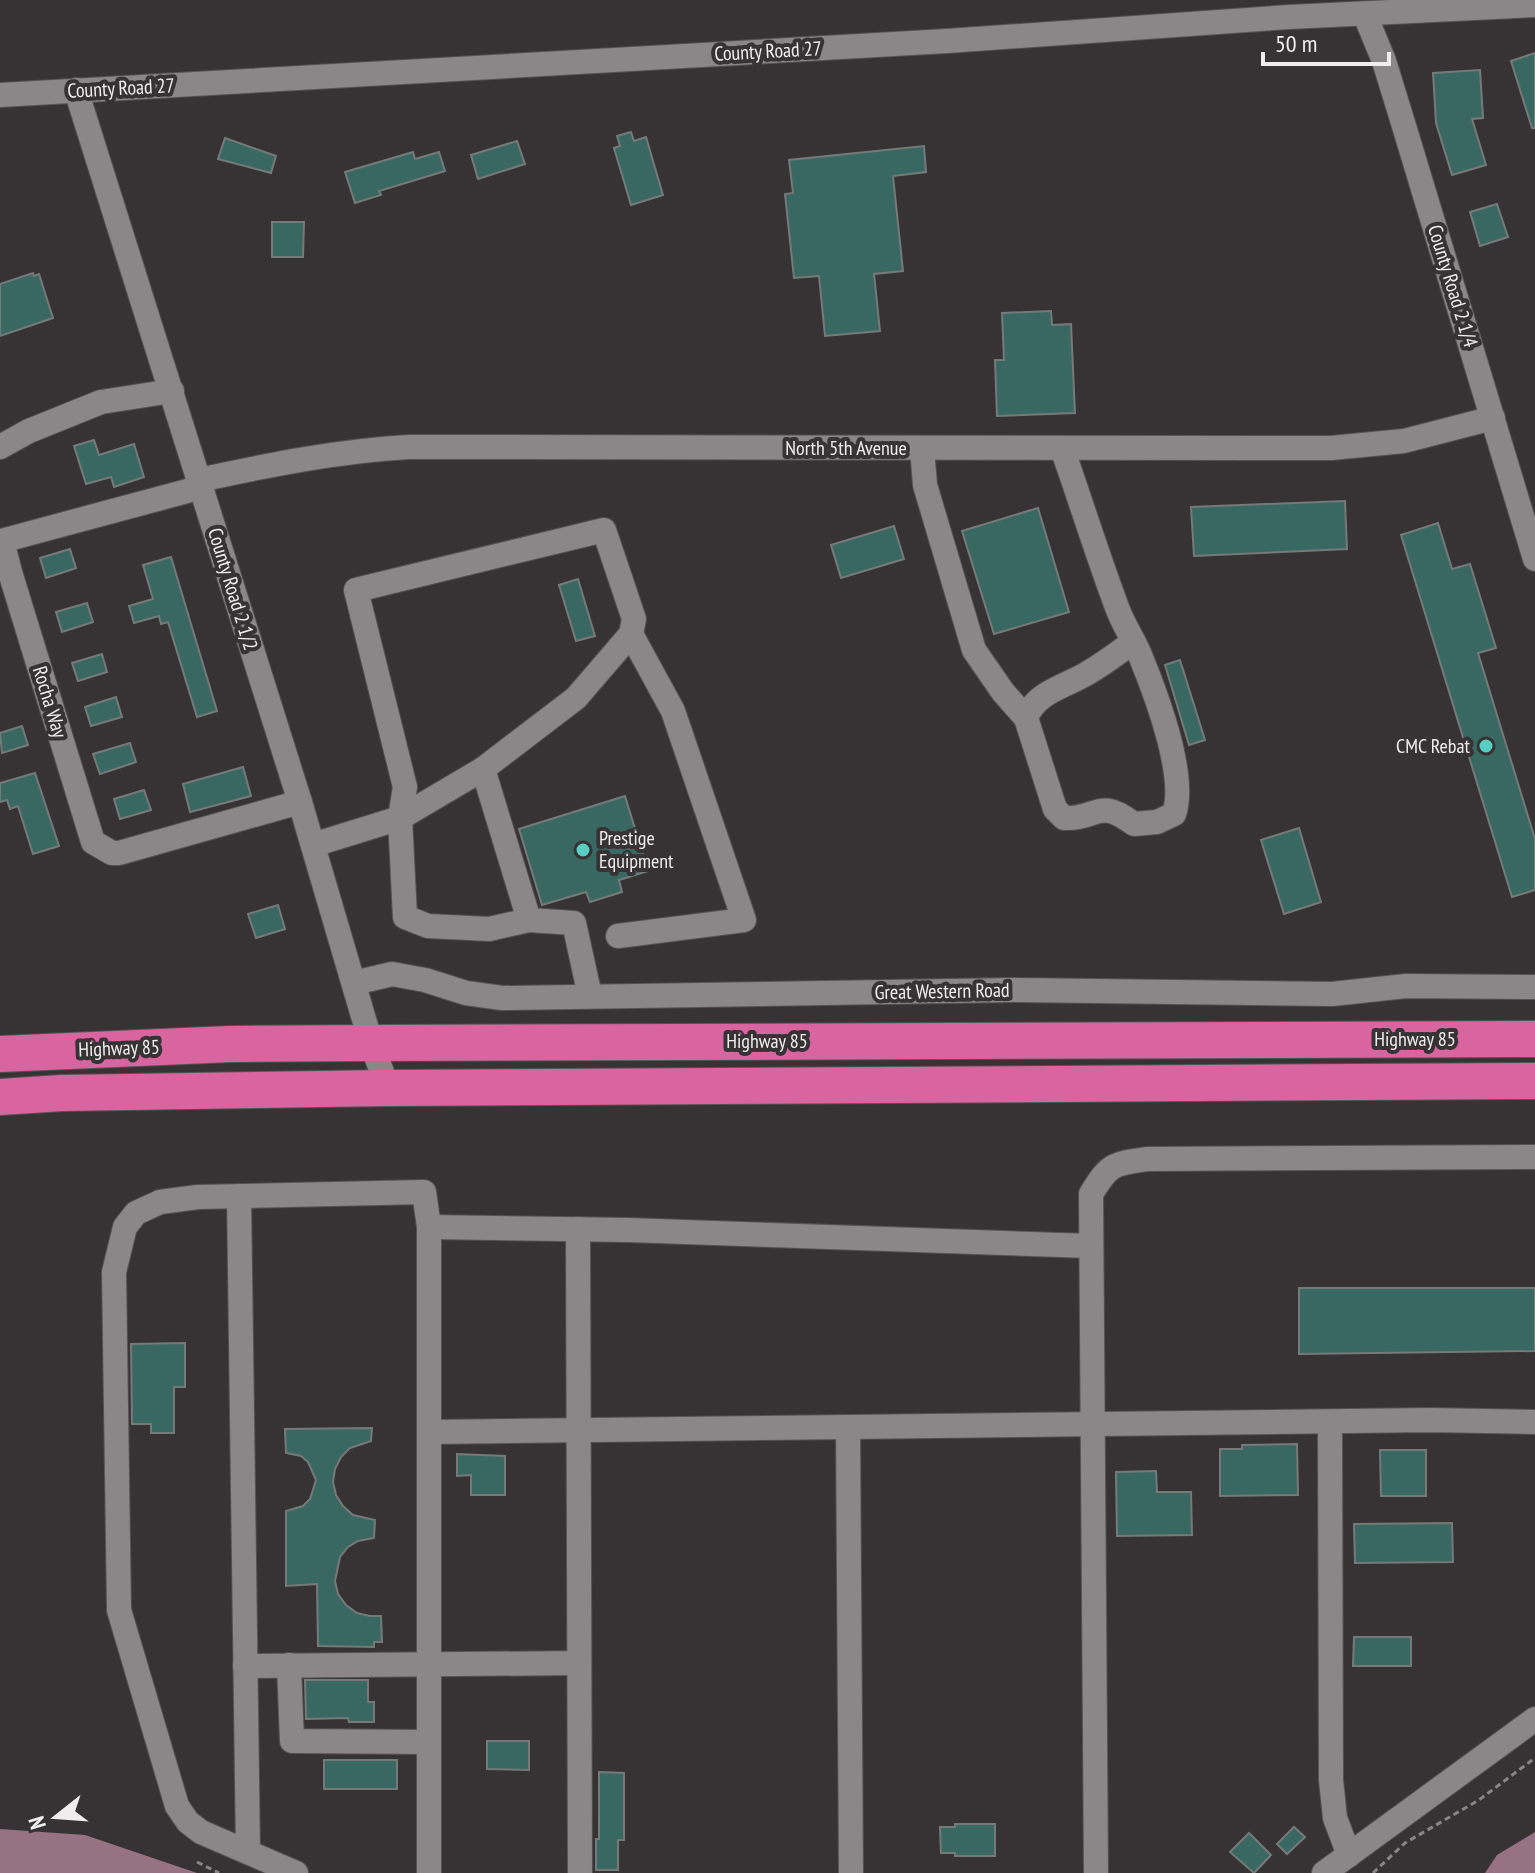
<svg xmlns="http://www.w3.org/2000/svg" width="1535" height="1873" viewBox="0 0 1535 1873" font-family="'PT Sans Narrow',sans-serif">
<rect width="100%" height="100%" fill="#373335"/>
<g fill="#977282">
<polygon points="0,1829 85,1835 197,1873 0,1873"/>
<polygon points="1535,1832 1535,1873 1485,1873 1497,1855"/>
</g>
<g fill="#396862" stroke="#757a79" stroke-width="2">
<polygon points="1535,53 1535,128 1532,128 1511,61"/>
<polygon points="1480,70 1483,118 1472,119 1486,165 1452,175 1436,123 1433,73"/>
<polygon points="631,132 634,141 646,137 663,195 631,205 614,148 620,146 617,136"/>
<polygon points="225,138 276,156 271,173 218,159"/>
<polygon points="517,141 525,164 478,179 471,155"/>
<polygon points="924,146 926,172 893,176 903,271 874,274 880,331 825,336 819,276 794,278 785,194 793,193 789,160"/>
<polygon points="413,152 415,159 439,152 445,171 379,191 381,195 355,203 345,172"/>
<polygon points="1497,204 1508,237 1480,246 1470,212"/>
<polygon points="272,222 304,222 303,257 272,257"/>
<polygon points="33,273 34,276 39,274 53,318 0,336 0,284"/>
<polygon points="1051,311 1052,325 1071,324 1075,413 997,416 995,360 1004,360 1002,313"/>
<polygon points="94,440 99,455 134,444 144,477 114,487 111,477 86,484 74,446"/>
<polygon points="1345,501 1347,549 1194,556 1191,507"/>
<polygon points="1038,508 1069,612 994,634 962,531"/>
<polygon points="1438,523 1452,569 1470,564 1496,648 1478,653 1535,839 1535,890 1512,897 1401,535"/>
<polygon points="894,526 904,559 841,578 831,545"/>
<polygon points="70,549 76,568 46,578 40,558"/>
<polygon points="171,557 217,711 197,717 168,622 161,624 159,616 134,623 129,606 153,599 143,565"/>
<polygon points="578,579 595,636 576,641 559,585"/>
<polygon points="87,603 93,622 62,632 56,612"/>
<polygon points="102,654 107,672 78,681 72,663"/>
<polygon points="1180,660 1205,740 1189,745 1165,665"/>
<polygon points="116,697 122,717 91,726 85,707"/>
<polygon points="22,726 28,745 2,753 0,733"/>
<polygon points="130,743 136,762 100,774 93,754"/>
<polygon points="243,767 251,796 190,812 183,784"/>
<polygon points="35,773 59,846 33,854 18,806 10,809 7,800 0,802 0,783"/>
<polygon points="144,790 151,810 120,819 114,799"/>
<polygon points="625,796 648,871 619,880 622,892 590,902 586,892 542,905 519,829"/>
<polygon points="1299,828 1321,902 1284,914 1261,840"/>
<polygon points="278,905 285,929 256,938 248,914"/>
<polygon points="1299,1288 1535,1288 1535,1351 1299,1354"/>
<polygon points="185,1343 185,1387 174,1387 174,1433 151,1433 151,1424 132,1424 131,1344"/>
<polygon points="372,1428 371,1441 350,1448 341,1457 335,1469 333,1482 336,1495 343,1506 353,1515 375,1520 374,1538 358,1541 348,1547 340,1557 335,1581 338,1594 346,1605 357,1613 370,1616 381,1616 382,1642 374,1642 374,1647 318,1646 317,1584 286,1586 286,1511 303,1506 310,1499 316,1480 308,1462 301,1456 286,1453 285,1429"/>
<polygon points="1297,1444 1298,1495 1220,1496 1220,1449 1242,1449 1242,1445"/>
<polygon points="1380,1450 1426,1450 1426,1496 1381,1496"/>
<polygon points="457,1454 505,1456 505,1495 471,1495 471,1475 457,1476"/>
<polygon points="1156,1471 1157,1492 1191,1492 1192,1535 1117,1536 1116,1472"/>
<polygon points="1452,1523 1453,1562 1355,1563 1354,1524"/>
<polygon points="1354,1637 1411,1637 1411,1666 1353,1666"/>
<polygon points="305,1680 368,1680 368,1702 374,1702 374,1722 349,1722 348,1718 306,1719"/>
<polygon points="487,1741 529,1741 529,1770 487,1769"/>
<rect x="324" y="1760" width="73" height="29"/>
<polygon points="599,1772 624,1773 624,1840 618,1840 618,1870 596,1870 596,1839 599,1839"/>
<polygon points="955,1824 995,1824 995,1856 955,1856 955,1853 941,1853 940,1827 955,1827"/>
<polygon points="1294,1827 1305,1837 1287,1854 1277,1844"/>
<polygon points="1249,1833 1271,1855 1254,1873 1230,1852"/>
</g>
<g fill="none" stroke-linecap="round" stroke-linejoin="round">
<defs>
<g id="minor">
<polyline points="1365,15 1384,61 1404,126 1535,559"/>
<polyline points="76,90 300,802 371,1043 388,1088"/>
<polyline points="0,95 947,41 1289,17 1535,5"/>
<polyline points="0,447 29,431 101,402 172,391"/>
<polyline points="922,448 925,485 974,650 1003,692 1026,718"/>
<path d="M1062 448C1081 502 1098 557 1118 610 1125 628 1136 643 1142 660 1157 697 1187 777 1174 814L1157 822 1134 824C1097 796 1098 820 1064 818L1055 809 1026 718C1036 692 1064 687 1086 674 1102 665 1118 653 1133 642"/>
<path d="M199 480C269 465 337 451 409 447L1331 448 1404 441 1493 418"/>
<polyline points="202,487 5,540 3,545 10,572 93,842 112,853 119,853 300,802"/>
<polyline points="483,769 529,920"/>
<polyline points="313,845 400,818 483,769 576,698 631,634 673,711 744,920 618,936"/>
<polyline points="354,983 392,974 425,980 466,993 502,998 1012,990 1332,994 1406,986 1535,987"/>
<polyline points="590,996 574,923 529,920 489,929 428,926 405,917 400,818 405,787 356,590 604,530 634,619 631,634"/>
<polyline points="239,1196 248,1852"/>
<polyline points="429,1227 628,1230 1091,1246"/>
<polyline points="578,1229 580,1873"/>
<polyline points="1330,1423 1331,1780 1335,1818 1349,1855"/>
<polyline points="848,1428 851,1873"/>
<polyline points="429,1432 1430,1420 1535,1422"/>
<polyline points="289,1665 292,1741 429,1742"/>
<polyline points="245,1666 579,1663"/>
<polyline points="296,1873 201,1832 188,1822 177,1806 119,1610 114,1272 125,1227 136,1213 160,1202 198,1197 424,1192 429,1227 429,1873"/>
<path d="M1096 1873 1091 1194C1110 1163 1113 1164 1148 1159L1535 1157"/>
<polyline points="1324,1873 1535,1719"/>
</g>
<g id="highway">
<polyline points="0,1054 231,1044 371,1043 1535,1039"/>
<polyline points="0,1097 62,1093 388,1088 1535,1081"/>
</g>
</defs>
<use href="#minor" stroke="#555253" stroke-width="26"/>
<use href="#highway" stroke="#555253" stroke-width="38"/>
<g stroke="#888586" stroke-width="3" stroke-dasharray="6 4" stroke-linecap="butt">
<polyline points="197,1862 219,1873"/>
<polyline points="1373,1873 1405,1843 1479,1800 1535,1758"/>
</g>
<use href="#minor" stroke="#8b8688" stroke-width="24"/>
<use href="#highway" stroke="#d965a0" stroke-width="36"/>
</g>
<g fill="#57cec1" stroke="#373335" stroke-width="3">
<circle cx="1486" cy="746" r="8"/>
<circle cx="583" cy="850" r="8"/>
</g>
<g text-anchor="middle" stroke-width="8" stroke-linejoin="round" paint-order="stroke">
<g font-size="20" fill="#f0edee" stroke="#373335">
<text transform="translate(768 51) rotate(-3)" y="7">County Road 27</text>
<text transform="translate(121 88) rotate(-3)" y="7">County Road 27</text>
<text transform="translate(1453 286) rotate(73)" y="7">County Road 2 1/4</text>
<text x="846" y="455">North 5th Avenue</text>
<text transform="translate(233 589) rotate(73)" y="7">County Road 2 1/2</text>
<text transform="translate(50 702) rotate(73)" y="7">Rocha Way</text>
<text transform="translate(942 991) rotate(-1)" y="7">Great Western Road</text>
<text x="1415" y="1046">Highway 85</text>
<text x="767" y="1048">Highway 85</text>
<text transform="translate(119 1048) rotate(-2)" y="7">Highway 85</text>
</g>
<g font-size="20" fill="#f0edee" stroke="#373335" text-anchor="end">
<text x="1470" y="753">CMC Rebat</text>
<text x="599" y="845" text-anchor="start">Prestige<tspan x="599" dy="23">Equipment</tspan></text>
</g>
</g>
<g transform="translate(56 1817) rotate(253)" stroke="#373335" stroke-width="6" paint-order="stroke">
<path d="M0-6L14 30L0 20L-14 30Z" fill="#f0edee"/>
<text y="-12" font-size="22" font-weight="bold" text-anchor="middle" fill="#f0edee">N</text>
</g>
<path d="M1263 52v12h126v-12" fill="none" stroke="#f0edee" stroke-width="4"/>
<text x="1275" y="52" font-size="24" fill="#f0edee" stroke="#373335" stroke-width="6" paint-order="stroke">50 m</text>
</svg>
